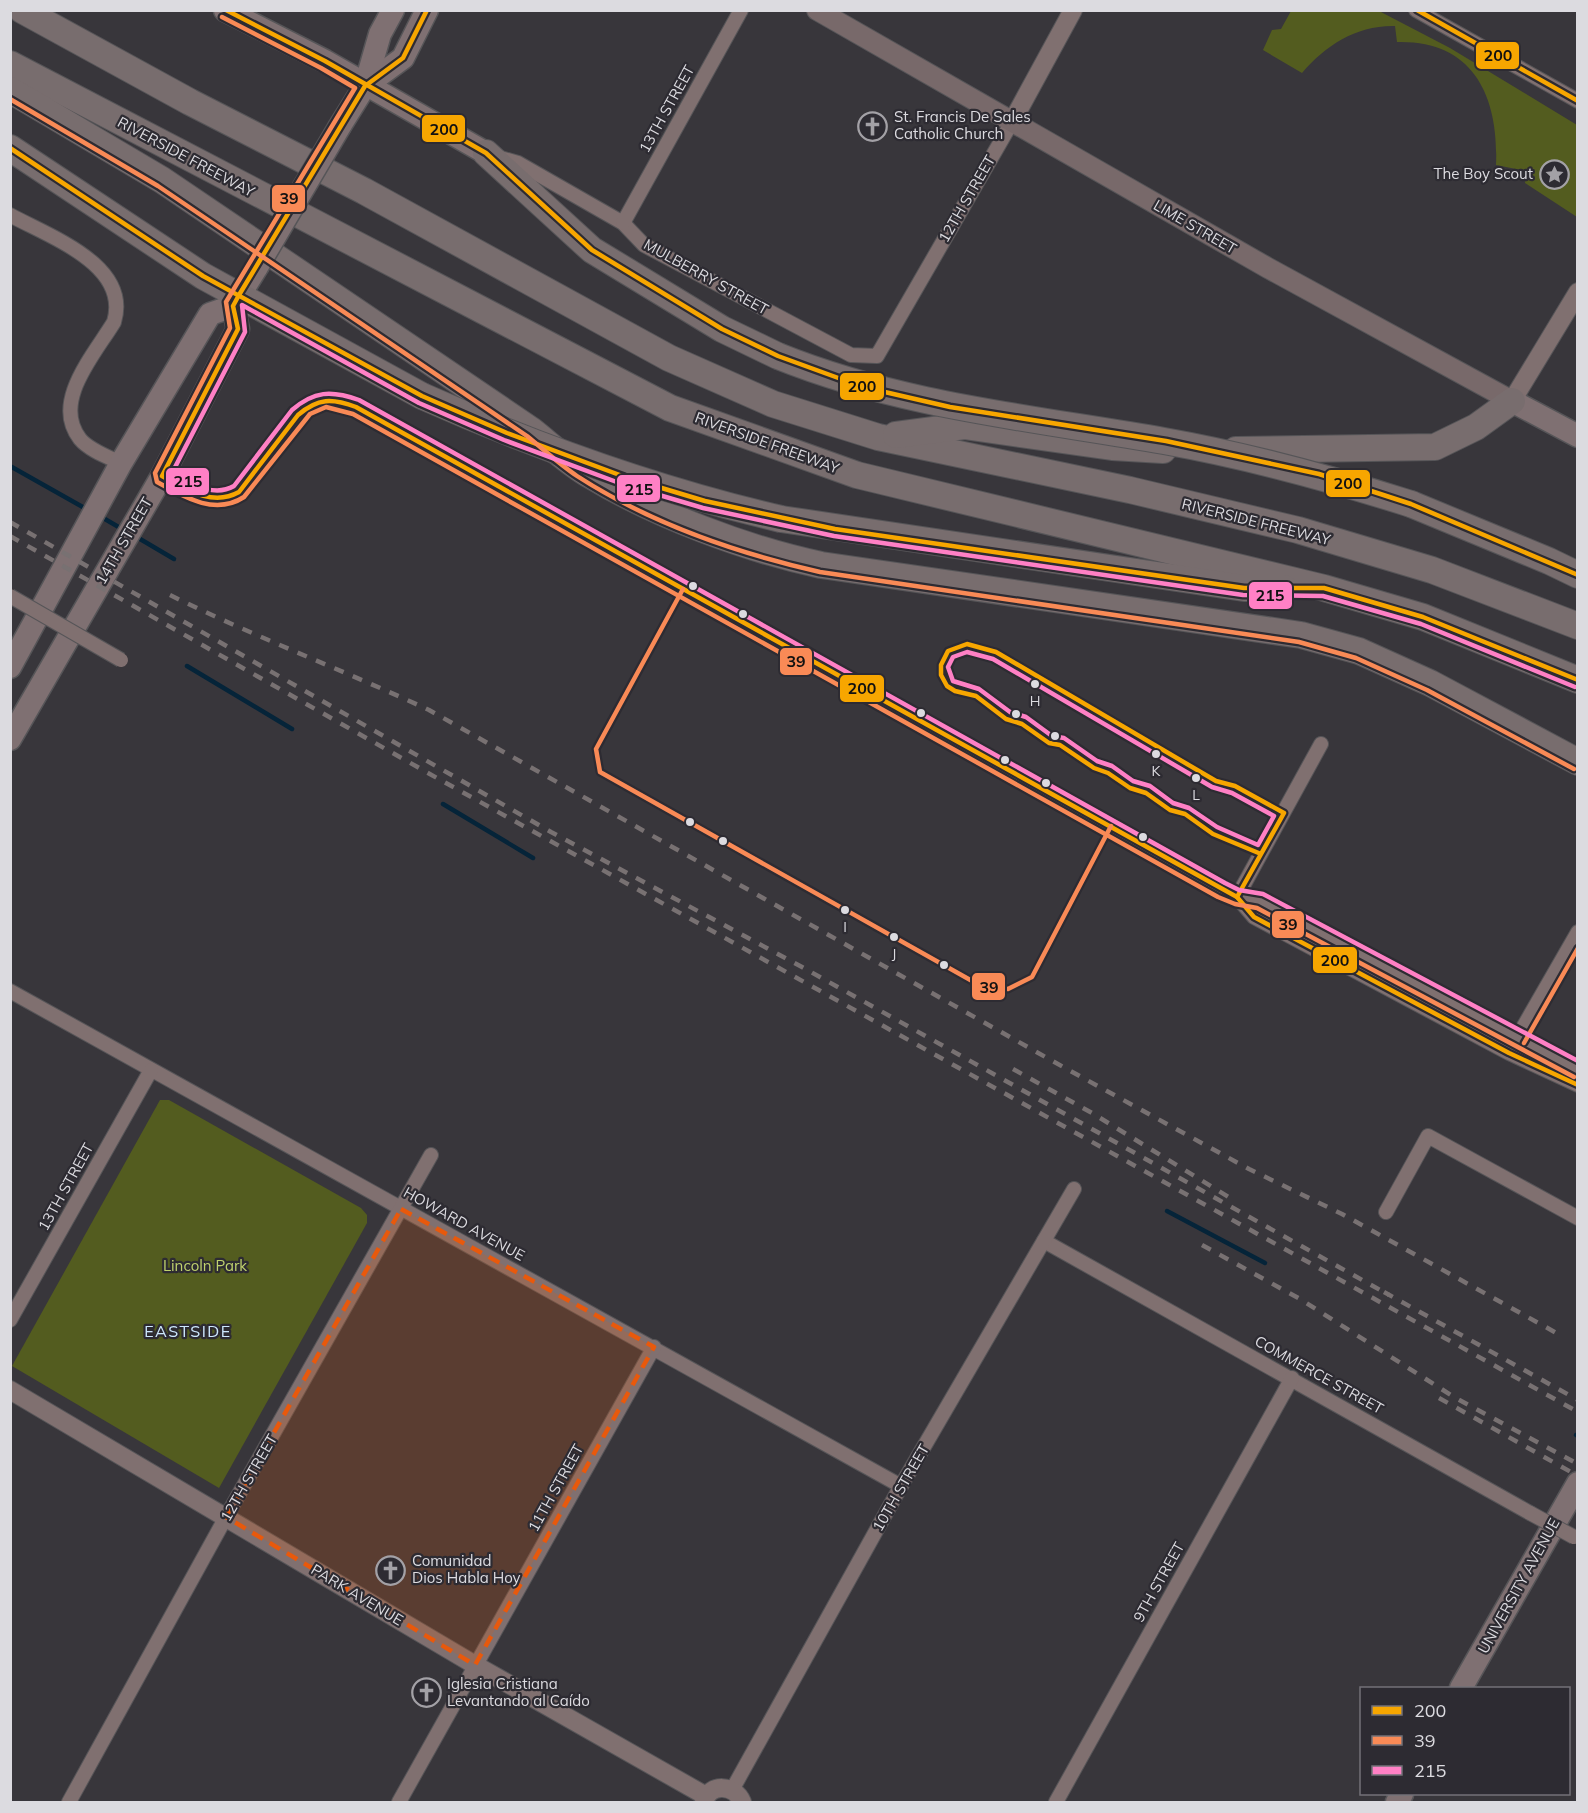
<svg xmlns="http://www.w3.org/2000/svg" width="1588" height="1813" viewBox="0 0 1588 1813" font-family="Mulish,sans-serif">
<rect width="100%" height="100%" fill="#38363b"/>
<g fill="#535c1f">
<path d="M1291 11H1379L1450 48 1577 125V217L1525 183 1526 171 1496 165C1499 97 1474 40 1397 42L1395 26C1357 25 1326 45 1302 73L1263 50 1272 30 1281 29Z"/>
<polygon points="160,1100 169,1100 361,1208 367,1215 367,1223 219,1488 12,1366"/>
</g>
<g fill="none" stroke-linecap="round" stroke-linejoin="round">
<g stroke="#052439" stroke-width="4.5">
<polyline points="10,466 88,510"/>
<polyline points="98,515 122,529"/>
<polyline points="135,536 174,559"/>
<polyline points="187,666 292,729"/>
<polyline points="443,804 533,858"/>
<polyline points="1167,1211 1265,1263"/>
<polyline points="1576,1435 1578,1436"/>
</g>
<defs>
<g id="minor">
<polyline points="1416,10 1578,101"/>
<polyline points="497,157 518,163 623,223 644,245 851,355 877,356 1012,122"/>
<path d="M10 215C50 237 131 265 114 322 94 355 51 402 80 439 89 450 108 457 121 463"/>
<polyline points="623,223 741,10"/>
<path d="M162 476C185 487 216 510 239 492L298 415C321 395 328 396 356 407L1222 890 1237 897 1259 901 1578 1070"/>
<polyline points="1237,897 1254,917 1509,1053 1578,1085"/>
<polyline points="1237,897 1321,744"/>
<polyline points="10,991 901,1486"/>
<polyline points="1513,1045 1578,932"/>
<polyline points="1386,1212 1428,1136 1578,1218"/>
<polyline points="1044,1241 1530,1513"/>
<polyline points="10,1320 151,1070"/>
<polyline points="732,1790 901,1486 1074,1189"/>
<polyline points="69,1802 226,1517 431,1155"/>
<polyline points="399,1802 654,1347"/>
<polyline points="1056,1802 1292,1378"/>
</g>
<g id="tertiary">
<polyline points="1012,122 1073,10"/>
<polyline points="1512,401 1578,292"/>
<polyline points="10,1390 475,1665 706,1796"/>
<path d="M704 1802C710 1782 735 1785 742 1802"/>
</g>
<polyline id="secondary" points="817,10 1268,268 1512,401"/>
<g id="primary">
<polyline points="225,10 325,61 486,153"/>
<polyline points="365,86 403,58 427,10"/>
<polyline points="340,126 365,86 380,34 393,10"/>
<polyline points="1512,401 1578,436"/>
<polyline points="10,667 121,463 210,314 233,306"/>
<polyline points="10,739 162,476 238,329 233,306 257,267"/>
<polyline points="1461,1688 1578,1483"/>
<polyline points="1397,1802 1402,1794"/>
</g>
<g id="motorway">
<polyline points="22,10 190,102 364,191 669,358 773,404 878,437 1130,490 1298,530 1432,570 1578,626"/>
<polyline points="10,64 670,408 857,475 1324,588 1423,617 1578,680"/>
<path d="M10 90 162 180 531 430C550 445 569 463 590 475 656 515 746 549 821 565L1301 635 1359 651 1430 683 1578 762"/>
<polyline points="10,148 203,276 422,396"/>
<polyline points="486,153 592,250 722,329 778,356"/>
<polyline points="896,435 964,426 1112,447 1163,450"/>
<polyline points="1236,450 1435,447 1476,427 1512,401"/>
<polyline points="1411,504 1549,561 1578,575"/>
<polyline points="781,519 1244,588 1284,588"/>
</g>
</defs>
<use href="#minor" stroke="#565558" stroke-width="16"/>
<use href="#tertiary" stroke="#565558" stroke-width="20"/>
<use href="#secondary" stroke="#565558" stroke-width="22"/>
<use href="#primary" stroke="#565558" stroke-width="25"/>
<use href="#motorway" stroke="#565558" stroke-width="28"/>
<use href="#minor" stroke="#807070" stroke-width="14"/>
<use href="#tertiary" stroke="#807070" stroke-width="18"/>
<use href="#secondary" stroke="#78696a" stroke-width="20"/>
<use href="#primary" stroke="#7f7072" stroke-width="22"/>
<use href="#motorway" stroke="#786d6e" stroke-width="26"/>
<g stroke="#787172" stroke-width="4.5" stroke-dasharray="10 10" stroke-linecap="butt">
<polyline points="10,522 551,832 802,967 1389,1295"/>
<polyline points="10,536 428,773 1578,1412"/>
<path d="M170 595C255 637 343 670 429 710L1065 1068 1249 1169 1342 1214 1560 1335"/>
<polyline points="1013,1069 1092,1113 1235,1201"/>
<polyline points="1202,1245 1300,1299 1454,1397 1578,1464"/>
<polyline points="1384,1292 1578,1400"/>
<polyline points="1439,1398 1578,1476"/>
</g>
<defs>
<g id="minor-bridge">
<polyline points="10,596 121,660"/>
<polyline points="1530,1513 1574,1537"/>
</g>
<polyline id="primary-bridge" points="257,267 340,126"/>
<g id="motorway-bridge">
<path d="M778 356C902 406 1033 418 1164 441 1249 456 1329 478 1411 504"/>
<path d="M422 396C539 448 657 490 781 519"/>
</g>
</defs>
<use href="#minor-bridge" stroke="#565558" stroke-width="16" stroke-linecap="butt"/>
<use href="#primary-bridge" stroke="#565558" stroke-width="25" stroke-linecap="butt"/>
<use href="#motorway-bridge" stroke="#565558" stroke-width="28" stroke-linecap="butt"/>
<use href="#minor-bridge" stroke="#807070" stroke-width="14"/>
<use href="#primary-bridge" stroke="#7f7072" stroke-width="22"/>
<use href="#motorway-bridge" stroke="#786d6e" stroke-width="26"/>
<defs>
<g id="bus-1">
<polyline points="226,10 325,61 486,153 592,250 722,329 778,356 863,387 950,407 1166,441 1319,474 1411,504 1578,575"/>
<path d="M427 10 403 58 365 86 239 295 233 306 238 329 162 476C186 489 212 507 239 492L298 415C318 398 332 398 356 407L1237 897 1254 917 1509 1053 1578 1085"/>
<polyline points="1417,10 1578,101"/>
<polyline points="10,148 203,276 422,396 507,433 625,477 705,501 835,529 1244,588 1324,588 1423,617 1578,680"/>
<polyline points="1237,897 1284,813 1235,786 1216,781 996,652 967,644 948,651 941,665 941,675 947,686 955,691 976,696 1006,719 1022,724 1049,743 1060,745 1094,768 1108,773 1130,788 1146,793 1170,810 1185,814 1213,834 1261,854"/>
</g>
<g id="bus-2">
<path d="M222 17 321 68 355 88 226 302 230 328 155 473 157 482C184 497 215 516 244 497L310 414 326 407 353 414 1218 897 1235 904 1257 908 1574 1077"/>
<path d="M10 99 158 186 527 436C543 449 559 464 577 476 650 523 736 553 820 572L1299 642 1356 658 1427 690 1574 769"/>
<polyline points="683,589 596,749 600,772 981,986 1008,989 1032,977 1111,826"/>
<polyline points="1524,1043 1578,948"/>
</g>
<g id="bus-3">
<polygon points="967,652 993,659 1212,787 1232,793 1274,816 1258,845 1217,827 1189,808 1173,803 1150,786 1133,781 1112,766 1097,761 1064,738 1052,736 1026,717 1010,712 979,689 953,681 948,667 953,657"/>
<path d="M1575 687 1421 624 1323 596 1243 595 834 536 703 508 622 484 504 440 419 403 242 305 245 332 172 473C191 483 213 498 234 486L292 410C314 391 331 390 359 400L1225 883 1239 890 1263 894 1578 1061"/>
</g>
</defs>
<use href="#bus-1" stroke="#2d2b32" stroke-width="9"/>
<use href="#bus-2" stroke="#2d2b32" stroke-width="9"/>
<use href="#bus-3" stroke="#2d2b32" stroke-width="9"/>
<use href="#bus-1" stroke="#f7a600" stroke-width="4.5"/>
<use href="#bus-2" stroke="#f98a56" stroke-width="4.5"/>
<use href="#bus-3" stroke="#ff80c5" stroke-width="4.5"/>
</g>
<path fill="#e8590c" fill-opacity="0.2" stroke="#e8590c" stroke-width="4.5" stroke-dasharray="12 8" stroke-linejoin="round" d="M401 1209 654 1347 475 1665 226 1517Z"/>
<defs>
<symbol id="church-ring" viewBox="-11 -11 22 22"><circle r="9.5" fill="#2d2b32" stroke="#a3a1a6" stroke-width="1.5"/><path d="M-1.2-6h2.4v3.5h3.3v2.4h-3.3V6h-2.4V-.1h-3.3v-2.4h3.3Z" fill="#a3a1a6"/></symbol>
<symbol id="sight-ring" viewBox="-11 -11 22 22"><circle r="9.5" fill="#2d2b32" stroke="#a3a1a6" stroke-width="1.5"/><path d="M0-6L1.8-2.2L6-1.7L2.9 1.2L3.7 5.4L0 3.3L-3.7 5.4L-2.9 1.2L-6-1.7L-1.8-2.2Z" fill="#a3a1a6"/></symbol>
</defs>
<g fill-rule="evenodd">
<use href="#church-ring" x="856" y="110" width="33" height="33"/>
<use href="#sight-ring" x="1538" y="158" width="33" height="33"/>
<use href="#church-ring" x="374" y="1554" width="33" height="33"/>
<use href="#church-ring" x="410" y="1676" width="33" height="33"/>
</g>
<g fill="#dcdbe0" stroke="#2d2b32" stroke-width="2">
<circle cx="693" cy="586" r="5"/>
<circle cx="743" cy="614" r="5"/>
<circle cx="1035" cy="684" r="5"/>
<circle cx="921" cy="713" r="5"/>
<circle cx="1016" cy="714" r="5"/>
<circle cx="1055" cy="736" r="5"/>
<circle cx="1156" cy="754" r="5"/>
<circle cx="1005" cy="760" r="5"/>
<circle cx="1196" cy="778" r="5"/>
<circle cx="1046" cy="783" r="5"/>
<circle cx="690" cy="822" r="5"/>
<circle cx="1143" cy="837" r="5"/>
<circle cx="723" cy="841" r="5"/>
<circle cx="845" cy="910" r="5"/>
<circle cx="894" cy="937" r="5"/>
<circle cx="944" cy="965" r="5"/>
</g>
<g text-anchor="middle" stroke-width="4.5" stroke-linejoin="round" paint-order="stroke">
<g font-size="14" fill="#dcdbe0" stroke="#2d2b32">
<text x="1035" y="706">H</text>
<text x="1156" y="776">K</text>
<text x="1196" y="800">L</text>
<text x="845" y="932">I</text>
<text x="894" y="959">J</text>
</g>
<g font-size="15" fill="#dcdbe0" stroke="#2d2b32">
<text transform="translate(667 109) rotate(-61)" y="5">13TH STREET</text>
<text transform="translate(186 157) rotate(28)" y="5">RIVERSIDE FREEWAY</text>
<text transform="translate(967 199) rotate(-60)" y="5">12TH STREET</text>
<text transform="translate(1195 227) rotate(30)" y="5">LIME STREET</text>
<text transform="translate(706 277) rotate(29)" y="5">MULBERRY STREET</text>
<text transform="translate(767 443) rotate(20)" y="5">RIVERSIDE FREEWAY</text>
<text transform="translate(1256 522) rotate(14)" y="5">RIVERSIDE FREEWAY</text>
<text transform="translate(124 541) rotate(-60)" y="5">14TH STREET</text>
<text transform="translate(66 1187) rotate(-61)" y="5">13TH STREET</text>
<text transform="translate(464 1224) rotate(29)" y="5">HOWARD AVENUE</text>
<text transform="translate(1319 1375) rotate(29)" y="5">COMMERCE STREET</text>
<text transform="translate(249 1478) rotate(-60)" y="5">12TH STREET</text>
<text transform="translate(556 1488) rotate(-61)" y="5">11TH STREET</text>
<text transform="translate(901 1488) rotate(-60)" y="5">10TH STREET</text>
<text transform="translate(1159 1582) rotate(-61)" y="5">9TH STREET</text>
<text transform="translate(1519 1586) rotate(-61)" y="5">UNIVERSITY AVENUE</text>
<text transform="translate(357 1595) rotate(31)" y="5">PARK AVENUE</text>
</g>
<g font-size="15" fill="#dcdbe0" stroke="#2d2b32" text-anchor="start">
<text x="894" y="122">St. Francis De Sales<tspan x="894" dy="17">Catholic Church</tspan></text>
<text x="1533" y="179" text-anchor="end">The Boy Scout</text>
<text x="412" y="1566">Comunidad<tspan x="412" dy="17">Dios Habla Hoy</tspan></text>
<text x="447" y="1689">Iglesia Cristiana<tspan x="447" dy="17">Levantando al Caído</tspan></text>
</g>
<g font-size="15" fill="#c0d26d" stroke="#2d2b32">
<text x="205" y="1271">Lincoln Park</text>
</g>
<g font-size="16" letter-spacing="1.5" fill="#cde8fd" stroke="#2d2b32">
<text x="188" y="1337">EASTSIDE</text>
</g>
</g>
<g stroke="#2d2b32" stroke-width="2">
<rect x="1475" y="41" width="45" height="29" rx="6" fill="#f7a600"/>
<rect x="421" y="114" width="45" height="29" rx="6" fill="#f7a600"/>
<rect x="271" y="184" width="35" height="29" rx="6" fill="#f98a56"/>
<rect x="839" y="372" width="46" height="29" rx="6" fill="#f7a600"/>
<rect x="165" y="467" width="45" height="29" rx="6" fill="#ff80c5"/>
<rect x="1325" y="469" width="46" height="29" rx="6" fill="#f7a600"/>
<rect x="616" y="474" width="45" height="29" rx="6" fill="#ff80c5"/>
<rect x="1248" y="581" width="45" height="29" rx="6" fill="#ff80c5"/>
<rect x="779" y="647" width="34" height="29" rx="6" fill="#f98a56"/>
<rect x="839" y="674" width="46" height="29" rx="6" fill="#f7a600"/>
<rect x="1271" y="910" width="34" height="29" rx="6" fill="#f98a56"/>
<rect x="1312" y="946" width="46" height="28" rx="6" fill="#f7a600"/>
<rect x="971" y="972" width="35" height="29" rx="6" fill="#f98a56"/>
</g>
<g font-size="16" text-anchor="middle" font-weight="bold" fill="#111">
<text x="1498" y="61">200</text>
<text x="444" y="135">200</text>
<text x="289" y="204">39</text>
<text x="862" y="392">200</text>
<text x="188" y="487">215</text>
<text x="1348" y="489">200</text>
<text x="639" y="495">215</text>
<text x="1270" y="601">215</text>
<text x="796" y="667">39</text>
<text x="862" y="694">200</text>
<text x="1288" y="930">39</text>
<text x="1335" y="966">200</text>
<text x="989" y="993">39</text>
</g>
<rect width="1588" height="1813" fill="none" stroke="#dcdbe0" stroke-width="24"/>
<rect x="1360" y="1687" width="210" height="108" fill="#2d2b32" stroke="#737178" stroke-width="1.5"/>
<rect x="1372" y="1706" width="30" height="9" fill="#f7a600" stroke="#737178" stroke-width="1.5"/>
<text x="1414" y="1717" font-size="18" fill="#dcdbe0">200</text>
<rect x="1372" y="1736" width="30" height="9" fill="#f98a56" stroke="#737178" stroke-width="1.5"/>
<text x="1414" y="1747" font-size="18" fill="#dcdbe0">39</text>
<rect x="1372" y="1766" width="30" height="9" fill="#ff80c5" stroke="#737178" stroke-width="1.5"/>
<text x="1414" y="1777" font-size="18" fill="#dcdbe0">215</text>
</svg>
